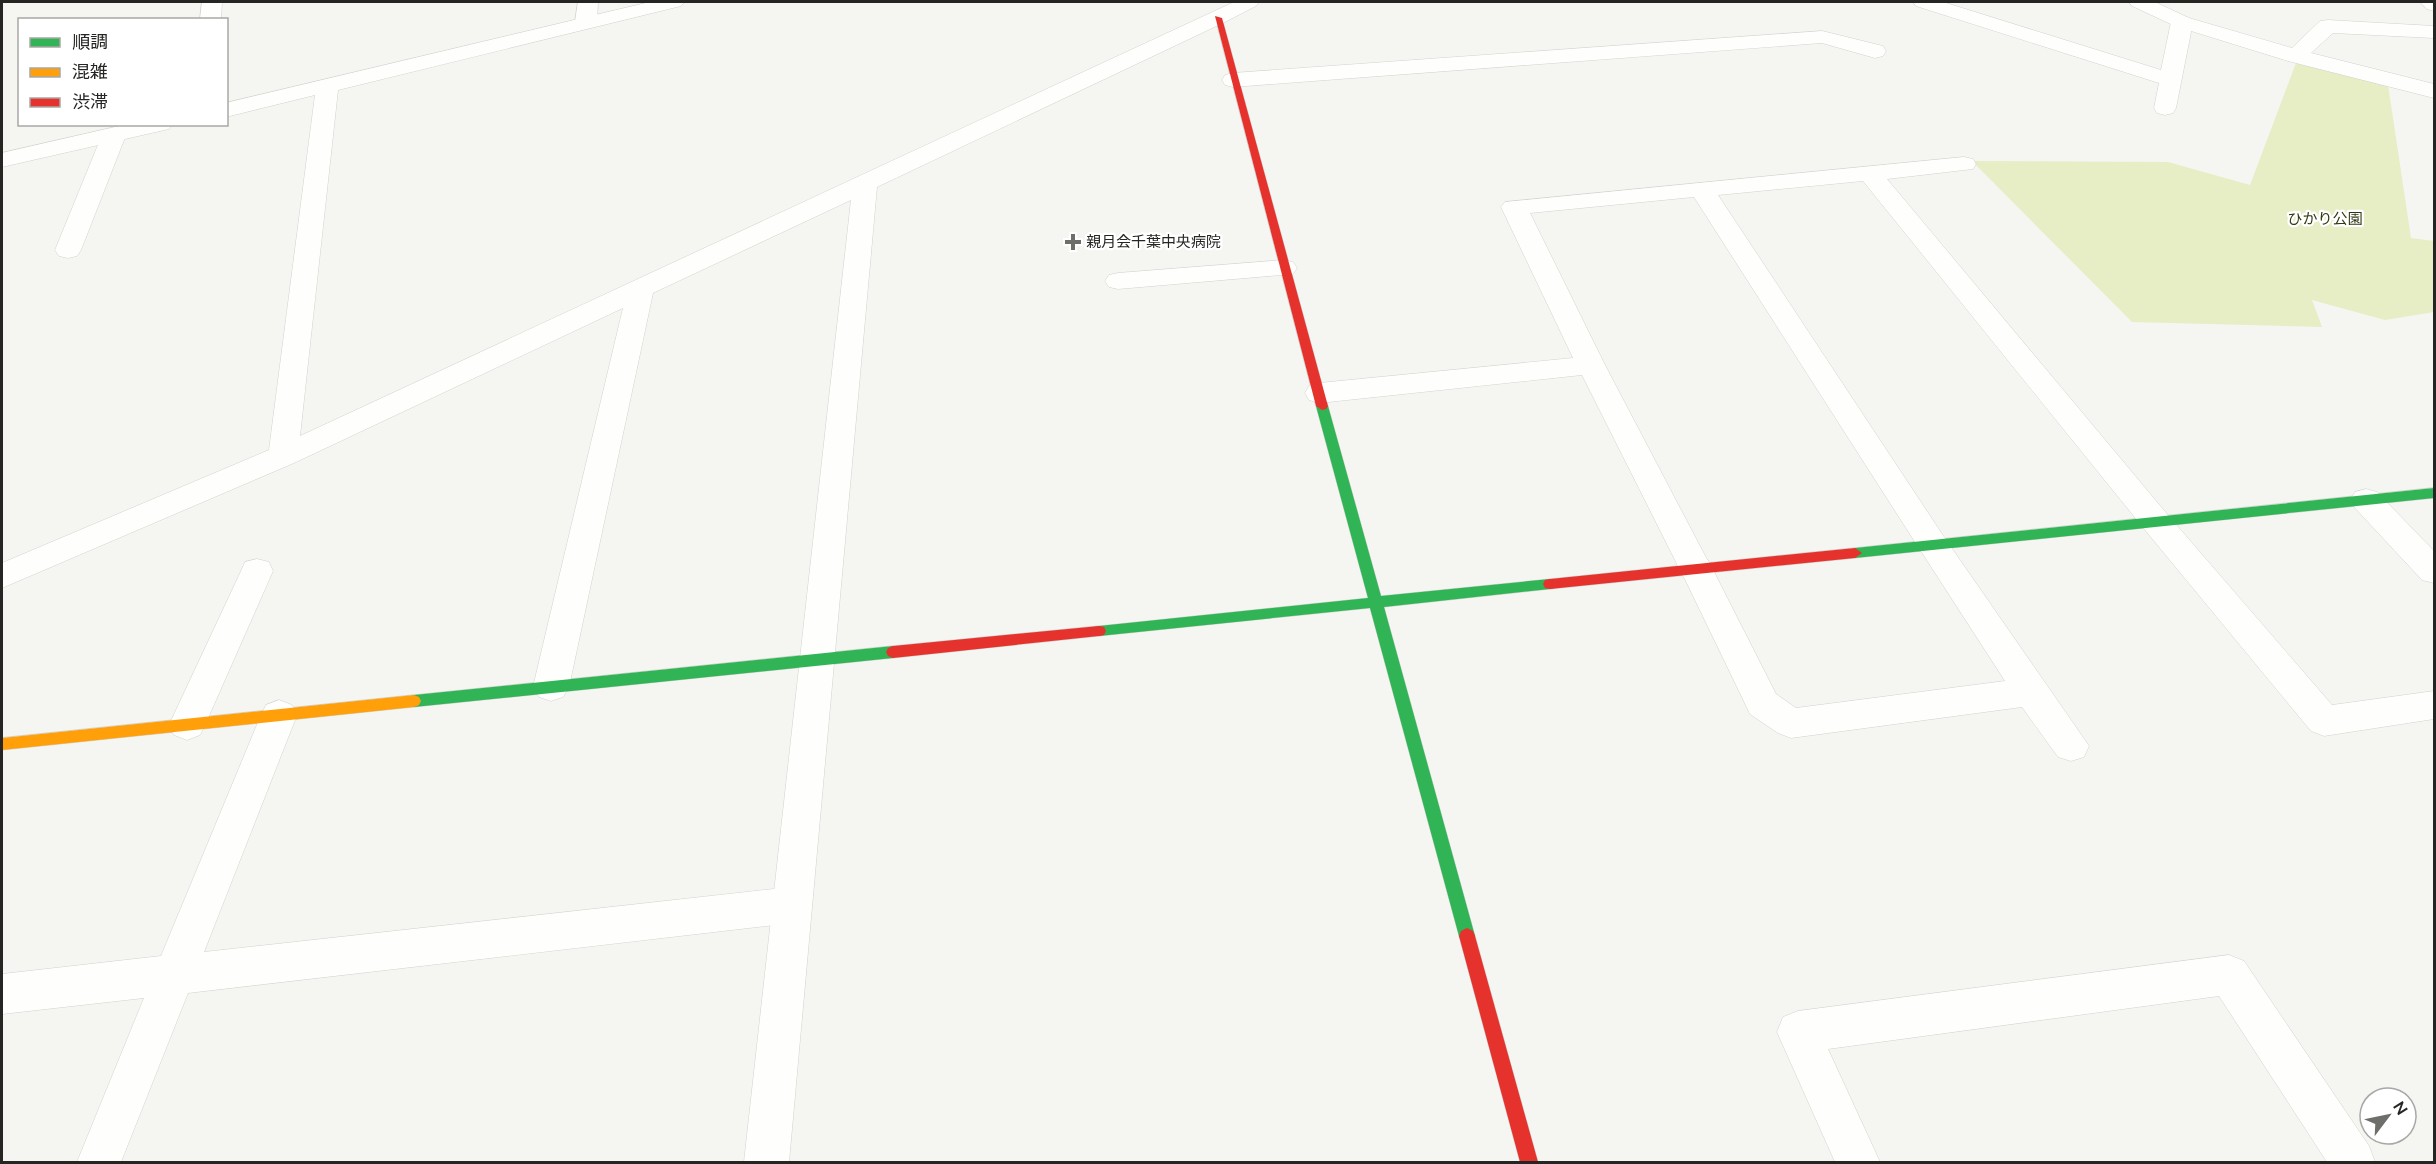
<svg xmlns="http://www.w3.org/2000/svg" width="2436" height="1164" viewBox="0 0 2436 1164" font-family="Mulish,'Noto Sans JP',sans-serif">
<rect width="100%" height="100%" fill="#f5f6f2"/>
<polygon fill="#e7edc5" points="2296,63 2388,85 2411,238 2434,241 2434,312 2385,320 2312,300 2322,327 2132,322 1972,161 2168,162 2250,185"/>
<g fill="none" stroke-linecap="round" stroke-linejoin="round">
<defs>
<g id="lane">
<polygon points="202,2 222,2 221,20 200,20"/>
<polygon points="578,2 598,2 597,22 593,26 586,28 579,26 575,22"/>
<polygon points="1913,2 1943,2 2161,70 2171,22 2175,18 2182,16 2189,18 2193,22 2176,108 2173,113 2165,115 2157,113 2154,108 2159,83 1916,6"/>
<polygon points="1822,31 1883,46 1886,51 1883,56 1875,58 1822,43 1233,87 1225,85 1222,80 1225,75 1233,73"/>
<polygon points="114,128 122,130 126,135 81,250 77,256 68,258 59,256 55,250 102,135 106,130"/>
<polygon points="1284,260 1293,262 1297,268 1293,274 1118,289 1109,287 1105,281 1109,275 1118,273"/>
<polygon points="1933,533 1944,537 2089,746 2084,757 2071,761 2058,757 2022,707 1791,738 1778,733 1750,714 1680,569 1684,560 1696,557 1708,560 1776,694 1796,708 2005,681 1917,545 1922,537"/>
<polygon points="257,559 269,562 273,571 205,725 200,735 187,740 174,735 169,725 241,571 245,562"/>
<polygon points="279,700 292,705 297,715 204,952 792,887 806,892 812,905 806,918 792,923 188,993 121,1162 77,1162 144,998 2,1014 2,974 161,956 261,715 266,705"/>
<polygon points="2229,955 2244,961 2369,1146 2375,1162 2327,1162 2219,996 1828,1049 1880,1162 1835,1162 1777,1032 1783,1017 1798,1011"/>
</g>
<g id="street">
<polygon points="650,2 684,2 681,6 338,90 300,436 1234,2 1259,2 1256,6 1225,22 877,187 789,1162 744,1162 851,200 653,293 569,687 563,697 551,701 539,697 533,687 623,308 294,463 2,588 2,563 269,450 315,95 226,117 226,103"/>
<polygon points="2129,2 2155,2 2189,18 2292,48 2320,21 2328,20 2434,26 2434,38 2333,33 2311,53 2434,84 2434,98 2288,61 2175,26 2132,6"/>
<polygon points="2420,2 2434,2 2434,11 2427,9"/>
<polygon points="128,124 172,124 169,129 2,167 2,153"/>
<polygon points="1964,157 1973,159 1976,164 1973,169 1887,179 2167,514 2332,705 2434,691 2434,719 2324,736 2311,731 2145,530 1863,181 1718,195 1944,537 1949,545 1944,553 1933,557 1922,553 1694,197 1530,213 1605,365 1712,569 1708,578 1696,581 1684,578 1582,375 1319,403 1309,400 1305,393 1309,386 1319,383 1573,358 1501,207 1505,202"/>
<polygon points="2366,489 2377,492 2434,551 2434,583 2422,580 2355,508 2350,500 2355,492"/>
</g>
<g id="fast">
<polygon points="1322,402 1328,406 1381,596 1550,579 1555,580 1557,584 1555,588 1550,589 1384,607 1475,936 1473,941 1467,944 1461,941 1459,936 1370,608 1099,636 1094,635 1092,631 1094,627 1099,626 1368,598 1316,406"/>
<polygon points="2434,488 2434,498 1855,558 1848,553 1855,548"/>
<polygon points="893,646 898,648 900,652 898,656 893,658 414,707 409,705 407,701 409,697 414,695"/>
</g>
<polygon id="slow" points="414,695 419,697 421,701 419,705 414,707 2,750 2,738"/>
<g id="jam">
<polygon points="1215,16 1222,18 1328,406 1326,409 1322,410 1316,406"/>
<polygon points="1855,548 1862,553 1855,558 1550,589 1545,588 1543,584 1545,580 1550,579"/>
<polygon points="1099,626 1104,627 1106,631 1104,635 1099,636 893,658 888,656 886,652 888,648 893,646"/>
<polygon points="1467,928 1473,931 1475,936 1538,1162 1520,1162 1459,936 1461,931"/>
</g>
</defs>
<use href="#lane" stroke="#d2d2cf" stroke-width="1"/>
<use href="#street" stroke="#d2d2cf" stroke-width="1"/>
<use href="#fast" stroke="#d2d2cf" stroke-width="1"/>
<use href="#slow" stroke="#d2d2cf" stroke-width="1"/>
<use href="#jam" stroke="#d2d2cf" stroke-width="1"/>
<use href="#lane" fill="#fefefd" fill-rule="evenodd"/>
<use href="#street" fill="#fefefd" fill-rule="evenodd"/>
<use href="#fast" fill="#30b455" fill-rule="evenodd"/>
<use href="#slow" fill="#ff9f0a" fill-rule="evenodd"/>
<use href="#jam" fill="#e5322d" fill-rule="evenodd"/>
</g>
<path fill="#6e6f6b" stroke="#fff" stroke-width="2" d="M1070 233h6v6h6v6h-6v6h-6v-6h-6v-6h6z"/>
<g text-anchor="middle" stroke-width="4.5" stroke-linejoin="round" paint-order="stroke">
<g font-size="15" fill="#333813" stroke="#fff">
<text x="2325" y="224">ひかり公園</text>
</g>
<g font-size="15" fill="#252623" stroke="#fff" text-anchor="start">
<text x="1086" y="247">親月会千葉中央病院</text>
</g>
</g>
<rect width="2436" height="1164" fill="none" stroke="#252623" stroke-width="6"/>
<rect x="18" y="18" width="210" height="108" fill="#ffffff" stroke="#a8a8a7" stroke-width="1.5"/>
<rect x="30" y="38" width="30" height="9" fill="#30b455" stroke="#a8a8a7" stroke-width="1.5"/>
<text x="72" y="48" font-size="18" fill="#252623">順調</text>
<rect x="30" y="68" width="30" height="9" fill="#ff9f0a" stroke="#a8a8a7" stroke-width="1.5"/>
<text x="72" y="78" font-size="18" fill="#252623">混雑</text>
<rect x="30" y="98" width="30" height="9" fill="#e5322d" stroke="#a8a8a7" stroke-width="1.5"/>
<text x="72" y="108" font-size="18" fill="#252623">渋滞</text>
<g transform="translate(2388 1116) rotate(58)"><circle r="28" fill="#ffffff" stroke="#a8a8a7" stroke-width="1.5"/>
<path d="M0-4.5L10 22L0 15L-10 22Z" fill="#6e6f6b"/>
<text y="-9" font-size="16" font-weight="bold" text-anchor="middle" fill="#252623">N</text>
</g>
</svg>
